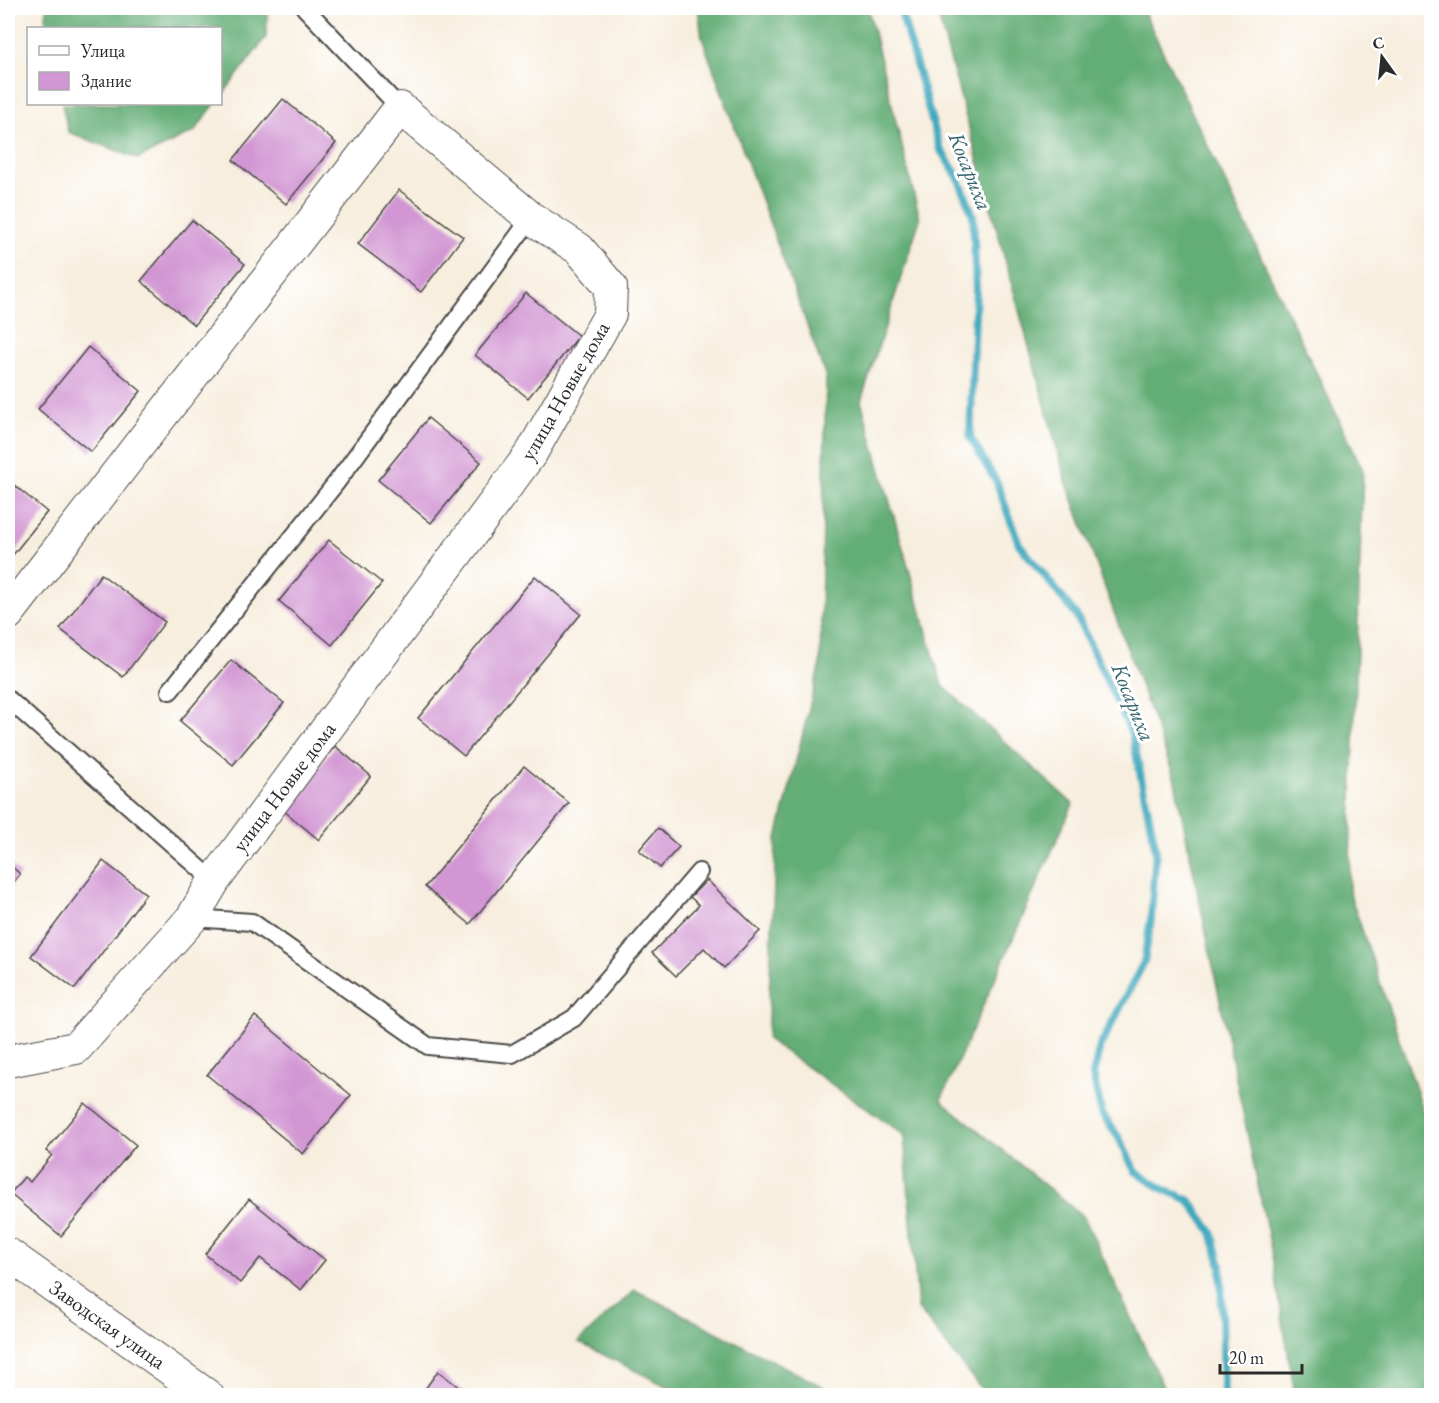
<svg xmlns="http://www.w3.org/2000/svg" width="1439" height="1403" viewBox="0 0 1439 1403" font-family="'EB Garamond',serif">
<rect width="100%" height="100%" fill="#fff"/>
<filter id="ink" filterUnits="userSpaceOnUse"><feTurbulence type="fractalNoise" baseFrequency=".0167" numOctaves="2"/><feDisplacementMap in="SourceGraphic" scale="12" xChannelSelector="R" yChannelSelector="G"/><feConvolveMatrix kernelMatrix="1 2 1 2 8 2 1 2 1" color-interpolation-filters="sRGB"/></filter>
<filter id="wash" filterUnits="userSpaceOnUse"><feTurbulence type="fractalNoise" baseFrequency=".008" numOctaves="4" result="noise"/><feDisplacementMap in="SourceGraphic" scale="24" xChannelSelector="R" yChannelSelector="G"/><feGaussianBlur stdDeviation="1.35" result="paint"/><feColorMatrix in="noise" values="0 0 0 0 0 0 0 0 0 0 0 0 0 0 0 0 0 1.4 0 .05"/><feComposite in="paint" operator="in"/></filter>
<g filter="url(#wash)">
<rect width="100%" height="100%" fill="#f7eede"/>
<g fill="#63ad76" stroke="#476c50" stroke-width="1.5">
<polygon points="47,8 268,8 266,37 221,97 220,28 45,28"/>
<polygon points="698,8 868,8 920,219 861,401 942,685 1073,804 941,1100 1084,1217 1167,1395 986,1395 918,1309 904,1135 767,1039 776,842 820,664 826,377 702,38"/>
<polygon points="936,8 1142,8 1363,470 1349,891 1431,1133 1431,1395 1295,1395 1270,1244 1174,777 1065,478"/>
<polygon points="62,104 215,104 194,132 138,159 68,132"/>
<polygon points="635,1290 839,1395 684,1395 578,1342"/>
</g>
<g fill="none" stroke-linecap="round" stroke-linejoin="round">
<polyline stroke="#3da8bd" stroke-width="8" points="900,8 940,149 958,177 973,215 976,290 970,437 997,483 1019,544 1076,615 1132,733 1156,851 1151,919 1144,962 1100,1046 1093,1075 1102,1114 1119,1138 1135,1171 1163,1189 1189,1200 1212,1232 1221,1266 1224,1396"/>
</g>
<g id="blocks">
<g fill="#d196d3">
<polygon points="283,99 336,143 286,204 233,160"/>
<polygon points="399,190 463,237 421,292 358,244"/>
<polygon points="192,220 245,264 194,325 141,281"/>
<polygon points="526,293 579,336 528,398 475,355"/>
<polygon points="88,347 141,391 91,452 38,409"/>
<polygon points="428,418 481,462 431,523 378,480"/>
<polygon points="8,480 47,512 8,561"/>
<polygon points="329,540 382,583 332,645 279,601"/>
<polygon points="101,574 165,622 123,677 60,629"/>
<polygon points="535,576 581,614 464,756 418,718"/>
<polygon points="231,660 284,703 233,765 180,721"/>
<polygon points="335,746 371,776 319,840 283,810"/>
<polygon points="524,766 569,803 470,924 425,887"/>
<polygon points="658,828 679,847 660,868 639,850"/>
<polygon points="103,861 146,894 75,989 31,956"/>
<polygon points="8,863 20,874 8,889"/>
<polygon points="707,880 760,931 724,968 704,948 676,976 652,953 699,905 690,897"/>
<polygon points="255,1016 351,1095 303,1154 207,1075"/>
<polygon points="85,1103 136,1145 61,1236 10,1194 24,1177 30,1182 52,1155 46,1151"/>
<polygon points="249,1199 325,1260 301,1290 260,1258 240,1283 205,1254"/>
<polygon points="438,1371 470,1396 420,1396"/>
</g>
</g>
</g>
<g filter="url(#ink)">
<use href="#blocks" fill-opacity="0" stroke="#4a4846" stroke-width="1.5"/>
<g fill="none" stroke-linecap="round" stroke-linejoin="round">
<defs>
<g id="service">
<polyline points="305,8 400,108"/>
<polyline points="170,691 336,483 531,218"/>
<polyline points="8,699 214,881"/>
<polyline points="192,918 252,922 428,1046 512,1054 574,1018 699,872"/>
</g>
<g id="minor">
<polyline points="8,614 400,108 531,218 579,249 611,287 610,314 532,452 214,881 192,918 76,1048 8,1061"/>
<path id="s1" d="M8 1254 208 1396"/>
</g>
</defs>
<use href="#service" stroke="#4a4846" stroke-width="20"/>
<use href="#minor" stroke="#4a4846" stroke-width="34"/>
<use href="#service" stroke="#fff" stroke-width="16"/>
<use href="#minor" stroke="#fff" stroke-width="32"/>
</g>
</g>
<g text-anchor="middle" stroke-width="6" stroke-linejoin="round" paint-order="stroke">
<g font-size="21" fill="#2b2b2b" stroke="#fff">
<text transform="translate(565 391) rotate(-60)" y="7">улица Новые дома</text>
<text transform="translate(284 787) rotate(-53)" y="7">улица Новые дома</text>
<text dy="7" stroke="none"><textPath href="#s1" startOffset="122">Заводская улица</textPath></text>
</g>
<g font-size="22" font-style="italic" fill="#33636d" stroke="#fff">
<text transform="translate(971 171) rotate(68)" y="8">Косариха</text>
<text transform="translate(1134 702) rotate(68)" y="8">Косариха</text>
</g>
</g>
<rect width="1439" height="1403" fill="none" stroke="#fff" stroke-width="30"/>
<rect x="27" y="27" width="195" height="78" fill="#ffffff" stroke="#aaaaaa" stroke-width="1.5"/>
<rect x="39" y="46" width="30" height="9" fill="#ffffff" stroke="#aaaaaa" stroke-width="1.5"/>
<text x="81" y="57" font-size="18" fill="#2b2b2b">Улица</text>
<rect x="39" y="72" width="30" height="18" fill="#d196d3" stroke="#aaaaaa" stroke-width="1.5"/>
<text x="81" y="87" font-size="18" fill="#2b2b2b">Здание</text>
<g transform="translate(1382 57) rotate(345)" stroke="#ffffff" stroke-width="4.5" paint-order="stroke">
<path d="M0-4.5L10 22L0 15L-10 22Z" fill="#2b2b2b"/>
<text y="-9" font-size="16" font-weight="bold" text-anchor="middle" fill="#2b2b2b">С</text>
</g>
<path d="M1220 1364v9h82v-9" fill="none" stroke="#2b2b2b" stroke-width="3"/>
<text x="1229" y="1364" font-size="18" fill="#2b2b2b" stroke="#ffffff" stroke-width="4.5" paint-order="stroke">20 m</text>
</svg>
